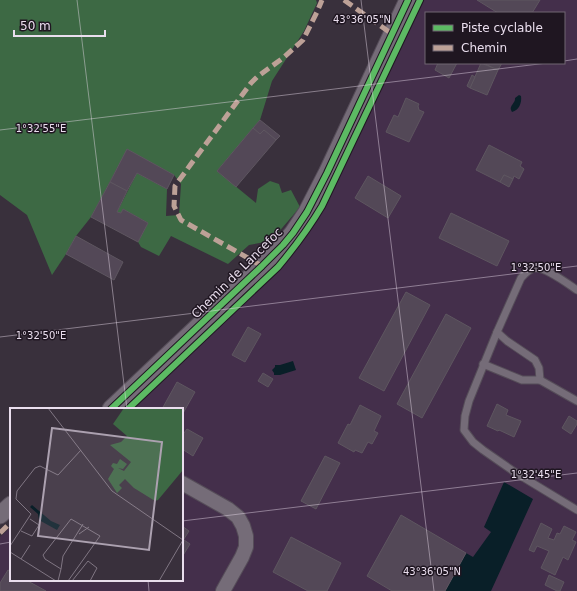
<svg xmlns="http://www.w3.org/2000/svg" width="577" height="591" viewBox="0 0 577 591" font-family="'DejaVu Sans',sans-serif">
<rect width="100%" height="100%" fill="#39303c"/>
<path fill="#442f4b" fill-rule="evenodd" d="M424 0H577V591H0V537L11 527V580H182V409H133L281 269 308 234 324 208 360 135ZM426 13H564V63H426Z"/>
<polygon fill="#3d6944" points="0,0 316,0 317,3 304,31 272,81 260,120 217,171 256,203 258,189 270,181 279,184 282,193 291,190 300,207 271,241 249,245 228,264 171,236 159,256 141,247 138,242 148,223 123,209 121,213 117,212 137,173 167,189 166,216 179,215 181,184 174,175 127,150 91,217 76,236 66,254 52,275 27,215 0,195"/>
<g fill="#091f28">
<path d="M519 95 521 96C522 103 519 110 512 112 509 107 512 106 514 102 515 101 515 99 515 98Z"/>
<polygon points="293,361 296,370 280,375 274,375 274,373 272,370 275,367 275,365 280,365"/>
<polygon points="504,482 533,499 491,591 445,591 466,553 473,557 491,532 484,527"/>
</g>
<g fill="#534857" stroke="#5e5660">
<polygon points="477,0 540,0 532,13 498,13"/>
<polygon points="438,63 457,63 449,78 435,70"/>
<polygon points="481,63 498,70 487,95 470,88"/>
<polygon points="483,63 502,63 498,70"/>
<polygon points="472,75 475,77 470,88 467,86"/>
<polygon points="406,98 419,104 418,106 419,110 424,112 409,142 386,132 394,115 398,117"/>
<polygon points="260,120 280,136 276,140 264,130 260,134 253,128"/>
<polygon points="253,128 260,134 264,130 276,140 236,187 217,171"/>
<polygon points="489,145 522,162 520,166 524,169 519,179 514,176 513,179 504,175 500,182 476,170"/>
<polygon points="127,149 174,175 167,189 137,173 127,191 110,182"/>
<polygon points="504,175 513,179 509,187 500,182"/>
<polygon points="368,176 401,196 388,218 355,198"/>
<polygon points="110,182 127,191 117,212 121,213 123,209 148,223 138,242 91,217"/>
<polygon points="451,213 509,241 497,266 439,238"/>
<polygon points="76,236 123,262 114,280 66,254"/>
<polygon points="406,292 430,305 384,391 359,378"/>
<polygon points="446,314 471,328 422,418 397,404"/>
<polygon points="248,327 261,334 245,362 232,355"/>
<polygon points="263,373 273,379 268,387 258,381"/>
<polygon points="177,382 195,392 182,415 182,409 162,409"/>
<polygon points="497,404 508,410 506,415 521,421 514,437 499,430 498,431 487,426"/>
<polygon points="360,405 381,416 374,431 378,433 372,444 368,442 362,453 355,450 354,452 338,443 348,424 350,425"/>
<polygon points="569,416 577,421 577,424 571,434 562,428"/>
<polygon points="187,429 203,438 193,456 182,449 182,432 184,433"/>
<polygon points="325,456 340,463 316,509 301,501"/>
<polygon points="401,515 466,553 445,591 392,591 367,576"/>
<polygon points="541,523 552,529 548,538 554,540 557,533 560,534 564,526 576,532 572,540 576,542 568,560 563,557 555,575 541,568 549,551 537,546 534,552 529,550"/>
<polygon points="182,526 189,531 182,542"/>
<polygon points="291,537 341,563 327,591 308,591 273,572"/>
<polygon points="184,540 190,544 182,557 182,542"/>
<polygon points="8,570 11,572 11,580 26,580 46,591 0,591 0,583"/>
<polygon points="549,575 564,582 560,591 557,591 545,585"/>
</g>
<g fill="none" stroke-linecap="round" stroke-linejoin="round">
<defs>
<g id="service">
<path d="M577 290C568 284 544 266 534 268 528 270 525 274 521 278L497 332 469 401 465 416 464 430 473 442 483 450 516 473 577 510"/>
<polyline points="497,332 507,341 535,360 539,368 540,380"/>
<polyline points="483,364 522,380 540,380 577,401"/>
</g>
<polyline id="minor" points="182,483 228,509 238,517 243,526 246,536 246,547 242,557 223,591"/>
<g id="tertiary">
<polyline points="111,409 262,266 283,245 293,233 307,212 327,173 408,0"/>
<polyline points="0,515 11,505"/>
</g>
</defs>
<use href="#service" stroke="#554c58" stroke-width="9"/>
<use href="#minor" stroke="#554c58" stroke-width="16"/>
<use href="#tertiary" stroke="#554c58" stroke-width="19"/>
<use href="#service" stroke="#756c78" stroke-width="7"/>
<use href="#minor" stroke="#756c78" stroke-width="14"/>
<use href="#tertiary" stroke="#756c78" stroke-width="17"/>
<g stroke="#bda197" stroke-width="5" stroke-dasharray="10 5" stroke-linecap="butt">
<polyline points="344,0 392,34"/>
<polyline points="262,266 181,220 174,206 175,186 191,164 251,83 257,77 283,58 303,40 317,12 322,0"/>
<polyline points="0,533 11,522"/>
</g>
<defs>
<g id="cycleway">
<polyline points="111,409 262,266 283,245 293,233 307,212 327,173 408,0"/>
<path d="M128 409 278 267C294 248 309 228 322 206L420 0"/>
</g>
</defs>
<use href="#cycleway" stroke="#1f1621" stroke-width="8"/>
<use href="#cycleway" stroke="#5cba63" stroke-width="6"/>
</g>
<path fill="none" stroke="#eadeee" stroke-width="1" stroke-opacity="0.45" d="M77 0 127 409M361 0 434 591M564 61 577 59M0 130 547 63M0 337 577 266M182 521 577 473M0 544 11 542M148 580 149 591"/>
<g text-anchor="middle" stroke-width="3" stroke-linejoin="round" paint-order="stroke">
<g font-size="12" fill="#eadeee" stroke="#1f1621">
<text transform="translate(237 273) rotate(-45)" y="4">Chemin de Lancefoc</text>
</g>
</g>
<g transform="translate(10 408)">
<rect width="173" height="173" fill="#39303c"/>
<path d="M114 0H173V62L148 92 145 93 124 80 115 71 109 77 112 80 107 85 98 71 104 61 101 58 103 55 107 56 110 51 117 56 113 61 108 60 114 63 121 54 100 37 111 34 117 28 103 16Z" fill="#3d6944"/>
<path d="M22 97 41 113 50 117 47 122 29 112 28 106 20 99Z" fill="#091f28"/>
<path fill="none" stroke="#807683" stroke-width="1" d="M38 0 102 83 173 132M11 123 22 128 29 117 20 111M69 126 79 119M0 138 21 106 6 91 7 83 25 60 30 58 48 67 71 42M0 144 46 173M11 151 20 137M51 161 53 148 73 116M48 173 51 161 35 151 33 147 61 111 90 128 58 173M62 173 78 153 87 160 80 173M149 173 173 132"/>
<path fill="#aca1b0" fill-opacity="0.15" stroke="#aca1b0" stroke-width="2" d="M42 20 152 34 139 142 28 128Z"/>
<rect width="173" height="173" fill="none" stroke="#eadeee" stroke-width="2"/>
</g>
<g font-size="10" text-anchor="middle" fill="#eadeee" stroke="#1f1621" stroke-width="3" stroke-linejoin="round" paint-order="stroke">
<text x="362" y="23">43°36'05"N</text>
<text x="41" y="132">1°32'55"E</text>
<text x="536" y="271">1°32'50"E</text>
<text x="41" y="339">1°32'50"E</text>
<text x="536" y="478">1°32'45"E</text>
<text x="432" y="575">43°36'05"N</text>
</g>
<rect x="425" y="12" width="140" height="52" fill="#1f1621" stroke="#706673"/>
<rect x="433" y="25" width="20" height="6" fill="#5cba63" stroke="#706673"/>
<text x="461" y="32" font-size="12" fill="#eadeee">Piste cyclable</text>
<rect x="433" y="45" width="20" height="6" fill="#bda197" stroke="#706673"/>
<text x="461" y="52" font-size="12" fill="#eadeee">Chemin</text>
<path d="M14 30v6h91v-6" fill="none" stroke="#eadeee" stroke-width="2"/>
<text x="20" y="30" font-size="12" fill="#eadeee" stroke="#1f1621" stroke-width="3" paint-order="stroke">50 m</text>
</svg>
